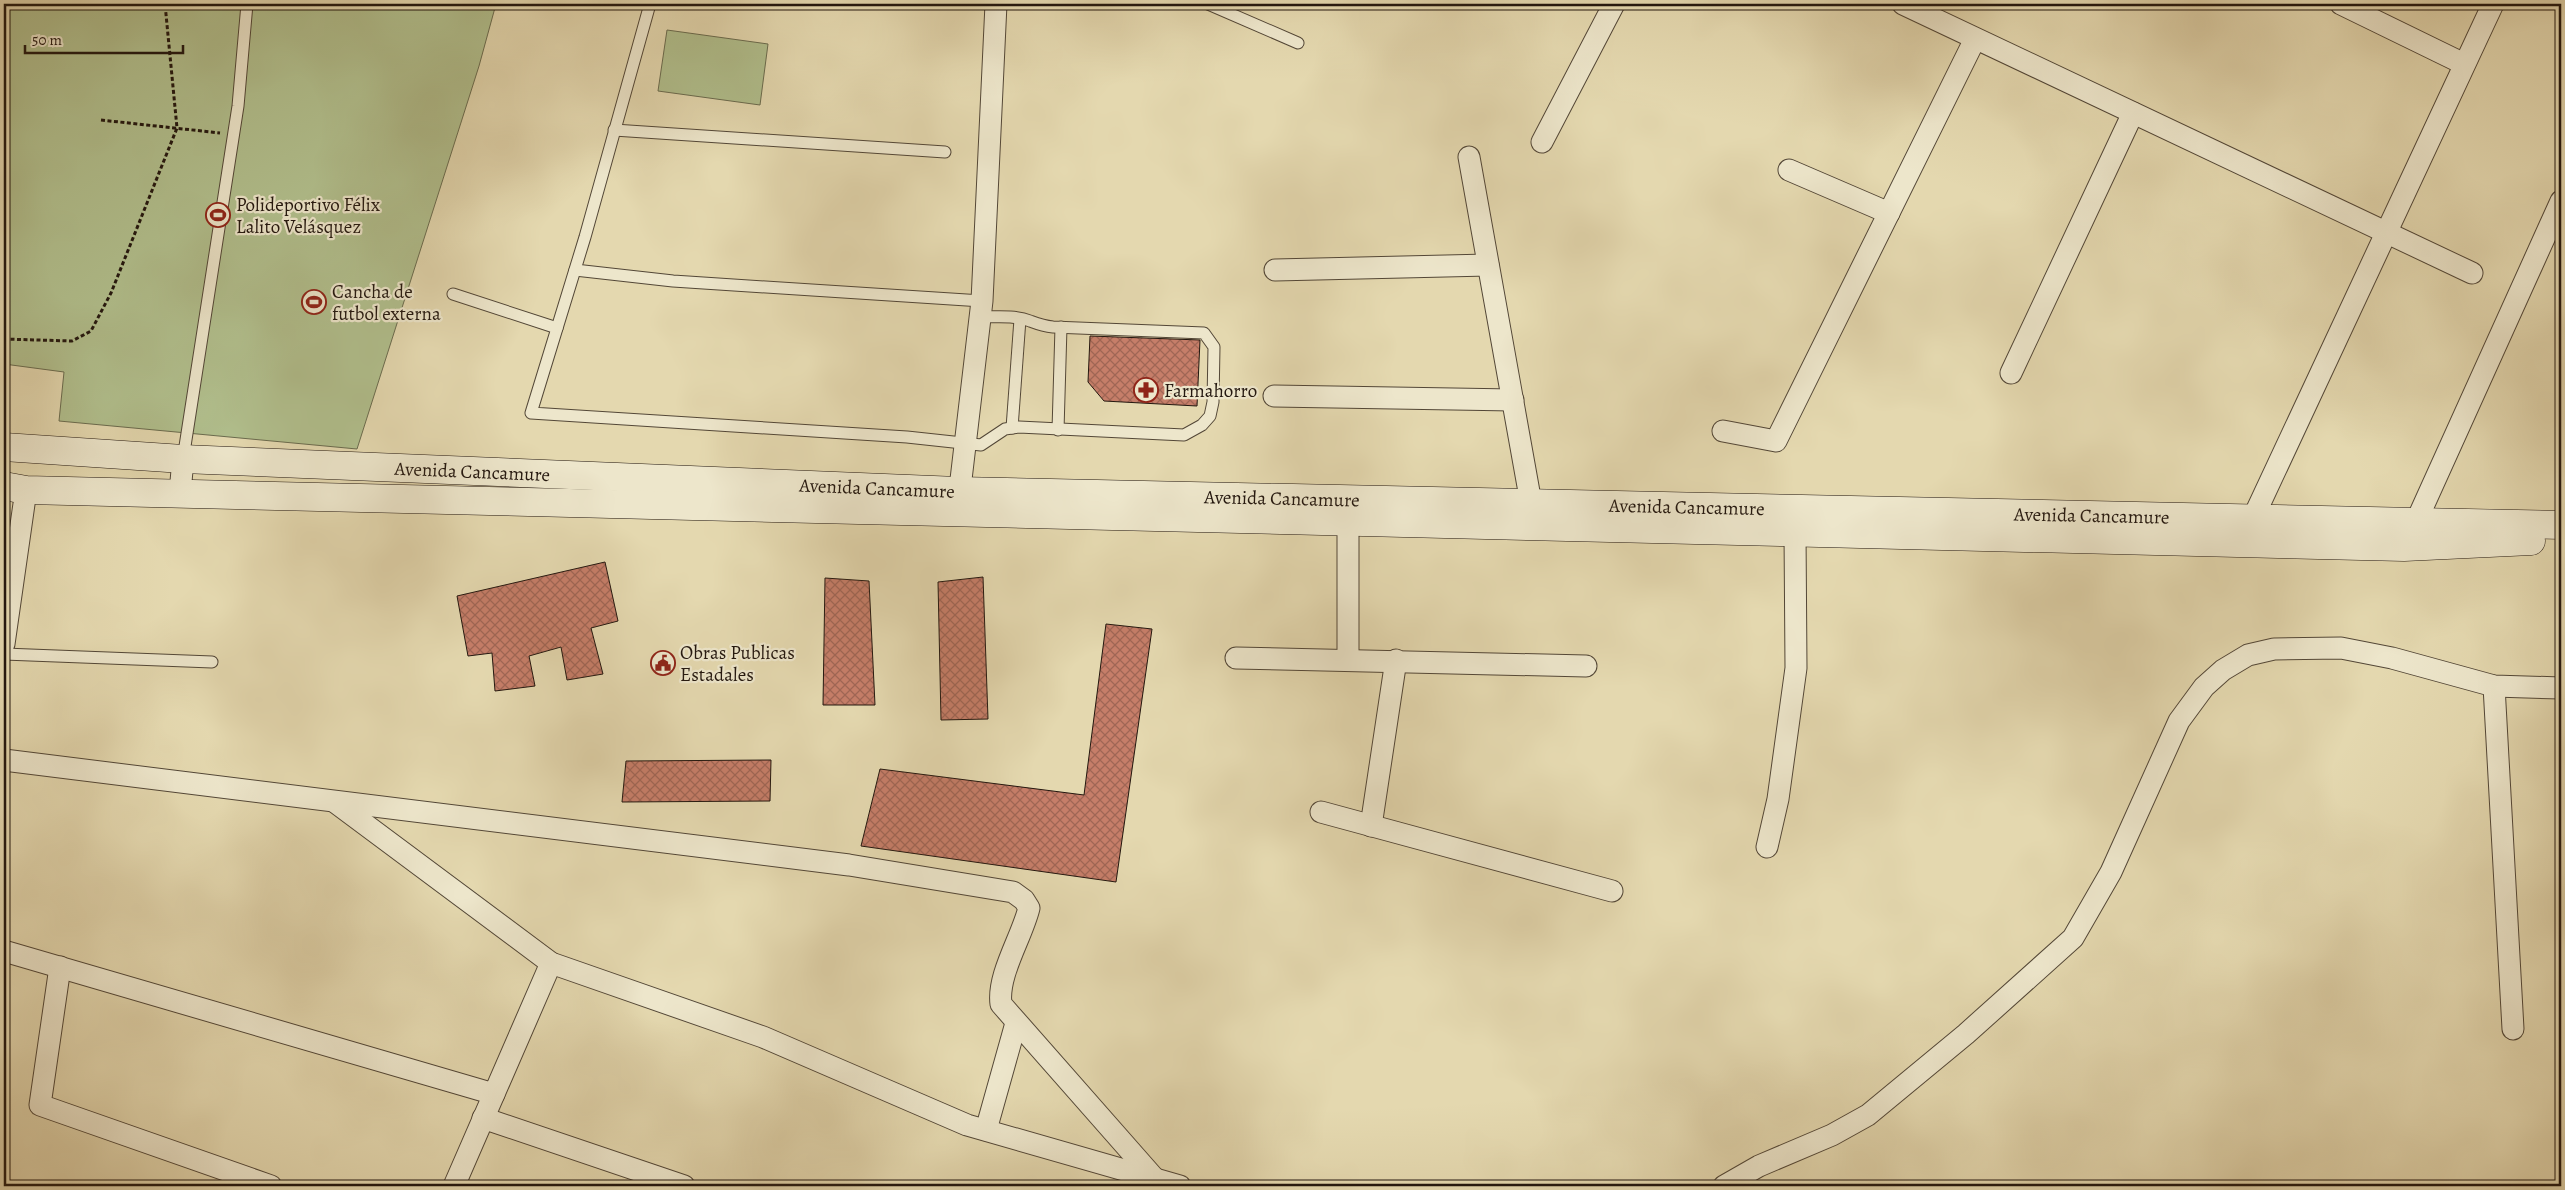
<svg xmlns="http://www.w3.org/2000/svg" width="2565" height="1190" viewBox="0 0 2565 1190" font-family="Alegreya,serif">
<defs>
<pattern id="building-cross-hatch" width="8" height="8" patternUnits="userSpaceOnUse" patternTransform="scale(1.25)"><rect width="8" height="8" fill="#c67e69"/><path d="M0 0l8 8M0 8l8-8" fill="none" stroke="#a06655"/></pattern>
</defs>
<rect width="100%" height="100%" fill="#e4d8af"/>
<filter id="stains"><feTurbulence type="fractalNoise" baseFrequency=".004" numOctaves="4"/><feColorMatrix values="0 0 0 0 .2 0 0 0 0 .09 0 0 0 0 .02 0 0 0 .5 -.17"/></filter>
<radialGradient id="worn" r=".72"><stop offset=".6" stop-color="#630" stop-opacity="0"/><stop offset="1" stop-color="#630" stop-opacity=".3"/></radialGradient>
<g fill="#b1bf8d" stroke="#6a6b4e">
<polygon points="4,4 496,4 479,66 357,449 59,421 64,372 4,364"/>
<polygon points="667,30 768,44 760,105 658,91"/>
</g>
<g fill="url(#building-cross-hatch)" stroke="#23170f">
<polygon points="1090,336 1200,340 1197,406 1104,401 1088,382"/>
<polygon points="605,562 618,621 591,628 603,674 567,680 561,647 529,656 535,686 495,691 492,653 468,656 457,596"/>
<polygon points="983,577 988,719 941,720 938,582"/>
<polygon points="825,578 869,581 875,705 823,705"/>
<polygon points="1106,624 1152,629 1116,882 861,846 880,769 1084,795"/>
<polygon points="771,760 770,801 622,802 626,761"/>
</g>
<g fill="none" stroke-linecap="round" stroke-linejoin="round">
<defs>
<g id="service">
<path d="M650 4 585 237 531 413 907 437 981 445 1005 429 1019 427 1184 435 1202 425 1210 416 1213 402 1214 347 1204 333 1053 327C1043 326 1038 324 1030 321 1015 315 996 317 980 317"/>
<polyline points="1208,4 1298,43"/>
<polyline points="614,130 945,152"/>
<polyline points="575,270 673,281 982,301"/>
<polyline points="453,294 557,328"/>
<polyline points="1012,428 1020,319"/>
<polyline points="1058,430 1061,327"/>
<polyline points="183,459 238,106 247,4"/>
<polyline points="4,654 212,662"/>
</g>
<g id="minor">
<polyline points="1903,4 2472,273"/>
<polyline points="2341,4 2464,64"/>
<polyline points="1542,142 1614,4"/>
<polyline points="1469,157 1531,503"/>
<polyline points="1789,170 1889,213"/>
<polyline points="1275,270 1488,265"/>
<polyline points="2011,373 2133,113"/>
<polyline points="1274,396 1513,400"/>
<polyline points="1723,431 1776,441 1975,39"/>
<polyline points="180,493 183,459"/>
<polyline points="958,505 982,301 996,4"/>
<polyline points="1348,522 1348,659"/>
<polyline points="2247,531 2493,4"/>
<polyline points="2411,533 2561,201"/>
<polyline points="4,644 26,490"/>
<polyline points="1236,658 1586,666"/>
<polyline points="2494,686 2513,1029"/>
<path d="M4 760 849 865 1013 892 1024 900 1029 908C1022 937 997 975 1001 1004L1155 1179"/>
<polyline points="335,802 551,963 763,1037 967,1125 1180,1186"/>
<polyline points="1321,812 1612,891"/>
<polyline points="1371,826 1396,660"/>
<polyline points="1767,847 1778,799 1796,668 1795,532"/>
<polyline points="4,951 494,1094"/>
<polyline points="60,967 40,1105 271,1186"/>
<polyline points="483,1118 684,1186"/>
<polyline points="986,1130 1016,1023"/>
<polyline points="454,1186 551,963"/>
<polyline points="1724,1186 1759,1166 1832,1135 1868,1115 1966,1034 2073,938 2111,872 2179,721 2204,687 2223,670 2248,655 2274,649 2341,648 2392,658 2494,686 2561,688"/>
</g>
<g id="secondary">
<path id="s1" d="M4 447 183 459 958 491 2561 525"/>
<polyline points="4,486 26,490 2404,547 2531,541"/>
</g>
</defs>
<use href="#service" stroke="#534737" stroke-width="13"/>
<use href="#minor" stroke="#534737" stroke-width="23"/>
<use href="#secondary" stroke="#23170f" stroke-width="29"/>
<g stroke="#23170f" stroke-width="3" stroke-dasharray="4 2.5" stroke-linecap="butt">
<polyline points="101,120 220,133"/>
<polyline points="4,339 72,341 91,331 111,293 177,128 165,4"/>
</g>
<use href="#service" stroke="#ede6cb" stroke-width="11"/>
<use href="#minor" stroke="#ede6cb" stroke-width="21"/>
<use href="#secondary" stroke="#ede6cb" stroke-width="28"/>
</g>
<defs>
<symbol id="stadium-ring" viewBox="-11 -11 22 22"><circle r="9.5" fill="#ede6cb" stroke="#8f2418" stroke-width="1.5"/><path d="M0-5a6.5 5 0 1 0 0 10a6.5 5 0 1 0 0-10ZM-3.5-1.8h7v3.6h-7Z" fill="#8f2418"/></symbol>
<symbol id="pharmacy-ring" viewBox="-11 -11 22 22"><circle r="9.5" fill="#ede6cb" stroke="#8f2418" stroke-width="1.5"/><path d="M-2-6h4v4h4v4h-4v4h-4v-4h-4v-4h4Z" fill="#8f2418"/></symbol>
<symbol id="civic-ring" viewBox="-11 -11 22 22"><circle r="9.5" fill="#ede6cb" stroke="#8f2418" stroke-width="1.5"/><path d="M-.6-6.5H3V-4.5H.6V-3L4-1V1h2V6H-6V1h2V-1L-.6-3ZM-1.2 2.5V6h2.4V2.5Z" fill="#8f2418"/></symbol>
</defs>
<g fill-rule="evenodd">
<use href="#stadium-ring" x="204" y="201" width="28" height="28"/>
<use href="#stadium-ring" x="300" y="288" width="28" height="28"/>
<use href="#pharmacy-ring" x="1132" y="376" width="28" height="28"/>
<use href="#civic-ring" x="649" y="649" width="28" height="28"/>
</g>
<g text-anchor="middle" stroke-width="4.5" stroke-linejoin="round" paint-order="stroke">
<g font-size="19" fill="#23170f" stroke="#ede6cb" text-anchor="start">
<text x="236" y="211">Polideportivo Félix<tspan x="236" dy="22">Lalito Velásquez</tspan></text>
<text x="332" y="298">Cancha de<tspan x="332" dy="22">futbol externa</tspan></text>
<text x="1164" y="397">Farmahorro</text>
<text x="680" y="659">Obras Publicas<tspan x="680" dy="22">Estadales</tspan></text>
</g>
<g font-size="19" fill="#23170f" stroke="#ede6cb">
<text dy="7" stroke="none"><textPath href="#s1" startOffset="469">Avenida Cancamure</textPath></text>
<text dy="7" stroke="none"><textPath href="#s1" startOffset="874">Avenida Cancamure</textPath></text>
<text dy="7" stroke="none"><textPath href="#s1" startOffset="1279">Avenida Cancamure</textPath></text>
<text dy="7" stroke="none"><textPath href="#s1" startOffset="1684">Avenida Cancamure</textPath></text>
<text dy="7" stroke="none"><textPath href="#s1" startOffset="2089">Avenida Cancamure</textPath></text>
</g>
</g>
<rect width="2565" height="1190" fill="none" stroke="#e4d8af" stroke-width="20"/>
<rect x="5" y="5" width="2555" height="1180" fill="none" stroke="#23170f" stroke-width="2.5"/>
<rect x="10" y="10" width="2545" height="1170" fill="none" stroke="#23170f"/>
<path d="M25 45v8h158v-8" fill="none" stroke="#23170f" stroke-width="2.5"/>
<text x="32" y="45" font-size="15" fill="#23170f" stroke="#ede6cb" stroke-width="4" paint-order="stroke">50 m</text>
<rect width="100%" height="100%" filter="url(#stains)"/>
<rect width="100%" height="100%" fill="url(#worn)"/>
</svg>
